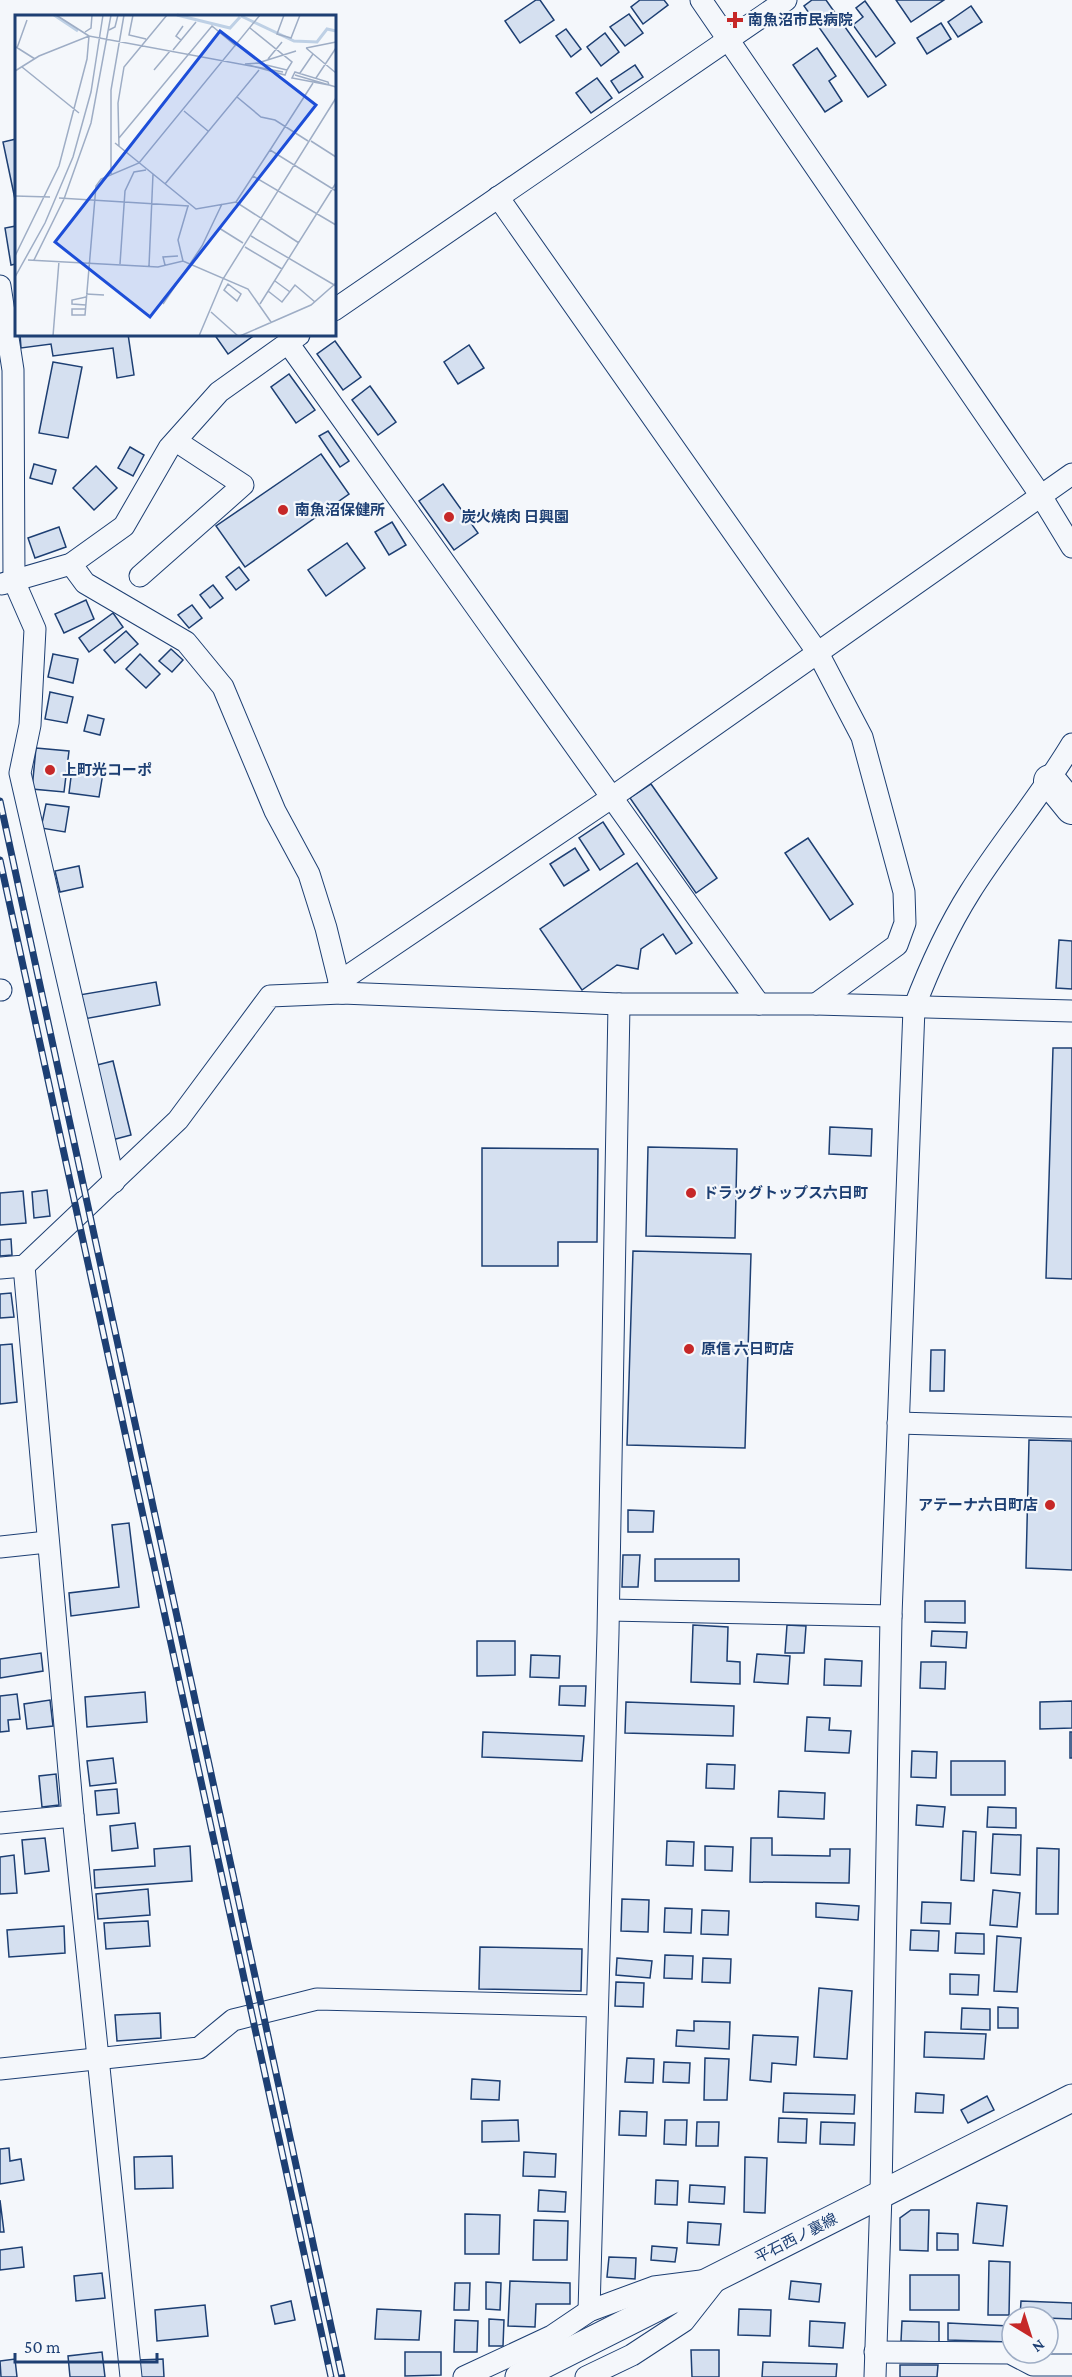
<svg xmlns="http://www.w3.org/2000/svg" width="1072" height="2377" viewBox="0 0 1072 2377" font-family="'Crimson Pro','Noto Sans JP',serif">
<rect width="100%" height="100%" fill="#f4f7fb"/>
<g fill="#d5e0f0" stroke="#1d3f73" stroke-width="1.5">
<polygon points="536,0 540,0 554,20 520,43 505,21"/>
<polygon points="640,0 664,0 668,5 643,24 631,7"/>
<polygon points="812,0 826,0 886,85 868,97 804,6"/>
<polygon points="896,0 944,0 911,22"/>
<polygon points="865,1 895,43 876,57 853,25 863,17 856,8"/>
<polygon points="971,6 982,22 958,37 948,22"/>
<polygon points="629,14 643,33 625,46 610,27"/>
<polygon points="941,23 951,39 927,54 917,38"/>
<polygon points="566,29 581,49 571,57 556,36"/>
<polygon points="605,33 619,52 601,66 587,47"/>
<polygon points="817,48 836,76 829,81 842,101 825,112 793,65"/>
<polygon points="635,65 643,77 619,93 611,81"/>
<polygon points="597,78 612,98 591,113 576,93"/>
<polygon points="16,139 16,204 3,142"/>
<polygon points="16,226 16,264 11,265 5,228"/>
<polygon points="20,334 128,334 134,375 117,378 113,348 53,356 51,344 21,348"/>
<polygon points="214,334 256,334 228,354"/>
<polygon points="335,341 361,377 343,390 317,354"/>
<polygon points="469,345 484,368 458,384 444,362"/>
<polygon points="53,362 82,367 68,438 39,433"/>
<polygon points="289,374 315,410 296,423 271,387"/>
<polygon points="370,386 396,422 378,435 352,400"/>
<polygon points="328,431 349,461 340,467 319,436"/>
<polygon points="130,447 144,455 133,476 118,468"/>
<polygon points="321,454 349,494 245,567 216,526"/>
<polygon points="34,464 56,470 52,484 30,478"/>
<polygon points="96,466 117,488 94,510 73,488"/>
<polygon points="443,484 478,533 454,550 419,501"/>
<polygon points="392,522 406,545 389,555 375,532"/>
<polygon points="59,527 66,547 35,558 28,538"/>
<polygon points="347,543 365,568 326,596 308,570"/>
<polygon points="239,567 249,580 236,590 226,577"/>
<polygon points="213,585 223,598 210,608 200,595"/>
<polygon points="86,600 94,619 64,633 55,614"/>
<polygon points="192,605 202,618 189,628 178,615"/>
<polygon points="113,613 123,627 89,652 79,638"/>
<polygon points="126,631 138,644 115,663 104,650"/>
<polygon points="171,649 183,660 172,672 159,661"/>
<polygon points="53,654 78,659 73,683 48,677"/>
<polygon points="140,654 160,674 146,688 126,669"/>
<polygon points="50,692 73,697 67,723 45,719"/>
<polygon points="88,715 104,719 100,735 84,731"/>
<polygon points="36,748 69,751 64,792 32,789"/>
<polygon points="72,769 103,773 99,797 69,793"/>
<polygon points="651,784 717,878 696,893 630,798"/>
<polygon points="46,804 69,807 65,832 41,828"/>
<polygon points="603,822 624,854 600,870 579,838"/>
<polygon points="808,838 853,904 830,920 785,853"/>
<polygon points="575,848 589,870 564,886 550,864"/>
<polygon points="637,863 692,943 676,954 663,934 641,949 638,969 617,965 582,990 540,929"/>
<polygon points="79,866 83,887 60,892 55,871"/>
<polygon points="1059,940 1072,941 1072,989 1056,988"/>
<polygon points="156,982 160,1005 84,1019 79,995"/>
<polygon points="1053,1048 1072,1048 1072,1279 1046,1278"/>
<polygon points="113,1061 131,1135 108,1141 89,1067"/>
<polygon points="830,1127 872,1129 871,1156 829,1154"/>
<polygon points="648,1147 737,1149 735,1238 646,1236"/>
<polygon points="482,1148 598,1149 597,1242 558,1242 558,1266 482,1266"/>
<polygon points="47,1190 50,1216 34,1218 32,1192"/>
<polygon points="23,1191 26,1223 0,1225 0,1193"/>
<polygon points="11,1239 12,1255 0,1256 0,1240"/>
<polygon points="633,1251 751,1254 745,1448 627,1445"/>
<polygon points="11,1293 14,1317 0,1318 0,1294"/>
<polygon points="12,1344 17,1402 0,1404 0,1345"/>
<polygon points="931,1350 945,1350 944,1391 930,1391"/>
<polygon points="1029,1440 1072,1441 1072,1570 1026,1568"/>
<polygon points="628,1510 654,1511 653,1532 628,1532"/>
<polygon points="129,1523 139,1607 71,1616 69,1593 119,1587 112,1525"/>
<polygon points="623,1555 640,1555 638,1587 622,1587"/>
<rect x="655" y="1559" width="84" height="22"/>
<polygon points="925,1601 965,1601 965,1623 925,1622"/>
<polygon points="693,1625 728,1627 727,1661 740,1662 740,1684 691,1682"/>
<polygon points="787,1625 806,1626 804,1653 785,1653"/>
<polygon points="932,1631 967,1632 966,1648 931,1646"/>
<polygon points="477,1641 515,1641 515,1675 477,1676"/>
<polygon points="41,1653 43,1671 0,1678 0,1659"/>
<polygon points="757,1654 790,1656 788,1684 754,1682"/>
<polygon points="531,1655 560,1656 559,1678 530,1677"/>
<polygon points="825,1659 862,1661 861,1686 824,1685"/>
<polygon points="921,1662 946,1662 945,1689 920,1688"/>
<polygon points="560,1686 586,1686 585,1706 559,1705"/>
<polygon points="145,1692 147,1722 87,1727 85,1697"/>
<polygon points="17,1694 20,1719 8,1720 9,1731 0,1732 0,1696"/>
<polygon points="50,1700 53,1726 27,1729 24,1704"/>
<polygon points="1072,1701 1072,1728 1040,1729 1040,1702"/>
<polygon points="626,1702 734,1706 733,1736 625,1733"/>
<polygon points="807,1717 830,1718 829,1730 851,1731 849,1753 805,1751"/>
<polygon points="483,1732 584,1736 582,1761 482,1757"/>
<rect x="1070" y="1732" width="2" height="26"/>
<polygon points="912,1751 937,1752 936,1778 911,1777"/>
<polygon points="113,1758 116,1783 90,1786 87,1761"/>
<rect x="951" y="1761" width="54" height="34"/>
<polygon points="707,1764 735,1765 734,1789 706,1788"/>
<polygon points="56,1774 59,1805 42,1807 39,1776"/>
<polygon points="117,1789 119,1813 97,1815 95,1791"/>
<polygon points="779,1791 825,1793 824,1819 778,1817"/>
<polygon points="917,1805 945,1807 943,1827 916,1825"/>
<polygon points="988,1807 1016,1808 1016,1828 987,1827"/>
<polygon points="135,1823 138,1848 112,1851 110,1826"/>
<polygon points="963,1831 976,1832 974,1881 961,1880"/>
<polygon points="993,1834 1021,1835 1020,1875 991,1873"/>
<polygon points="45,1838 49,1871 25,1874 22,1840"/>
<polygon points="751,1838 772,1838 772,1855 830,1856 830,1849 850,1849 849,1883 750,1882"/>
<polygon points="667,1841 694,1842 693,1866 666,1865"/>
<polygon points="190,1846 192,1881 95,1888 94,1870 155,1866 154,1849"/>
<polygon points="705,1846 733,1847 732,1871 705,1870"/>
<polygon points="1037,1848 1059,1849 1058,1914 1036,1914"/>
<polygon points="14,1855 17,1893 0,1894 0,1857"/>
<polygon points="148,1889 150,1915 98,1919 96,1894"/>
<polygon points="993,1890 1020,1893 1017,1927 990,1925"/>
<polygon points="622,1899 649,1900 648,1932 621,1931"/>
<polygon points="922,1902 951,1903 950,1924 921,1923"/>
<polygon points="816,1903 859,1906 858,1920 816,1917"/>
<polygon points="665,1908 692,1909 691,1933 664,1932"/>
<polygon points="702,1910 729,1911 728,1935 701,1934"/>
<polygon points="148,1921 150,1946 106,1949 104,1923"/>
<polygon points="64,1926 65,1953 9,1957 7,1930"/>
<polygon points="911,1930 939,1931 938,1951 910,1950"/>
<polygon points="956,1933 984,1934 984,1954 955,1953"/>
<polygon points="997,1936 1021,1938 1017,1992 994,1991"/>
<polygon points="480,1947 582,1949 581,1991 479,1989"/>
<polygon points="665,1955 693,1956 692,1979 664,1978"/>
<polygon points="617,1958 652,1961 650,1978 616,1975"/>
<polygon points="703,1958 731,1959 730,1983 702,1982"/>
<polygon points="950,1974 979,1975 978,1995 950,1994"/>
<polygon points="616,1982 644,1983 643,2007 615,2006"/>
<polygon points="819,1988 852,1991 847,2059 814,2057"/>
<polygon points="998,2007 1018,2008 1018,2028 998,2028"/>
<polygon points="962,2008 990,2009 990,2030 961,2029"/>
<polygon points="160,2013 161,2038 117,2041 115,2015"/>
<polygon points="694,2021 730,2022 729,2049 676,2046 677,2030 694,2031"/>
<polygon points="925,2032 986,2034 984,2059 924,2057"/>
<polygon points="753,2035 798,2037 796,2065 772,2063 771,2082 750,2080"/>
<polygon points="627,2058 654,2059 653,2083 625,2082"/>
<polygon points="705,2058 729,2059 727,2100 704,2100"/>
<polygon points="664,2062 690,2063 689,2083 663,2082"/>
<polygon points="472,2079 500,2081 499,2100 471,2099"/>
<polygon points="784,2093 855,2095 854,2114 783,2112"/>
<polygon points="916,2093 944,2095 943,2113 915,2112"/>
<polygon points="987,2096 994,2110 968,2123 961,2110"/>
<polygon points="620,2111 647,2112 646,2136 619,2135"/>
<polygon points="779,2118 807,2119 806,2143 778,2142"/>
<polygon points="518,2120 519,2141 482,2142 482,2121"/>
<polygon points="665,2120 687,2120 686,2145 664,2144"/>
<polygon points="697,2122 719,2122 718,2146 696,2146"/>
<polygon points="821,2122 855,2123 854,2145 820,2144"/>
<polygon points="9,2148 10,2161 21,2159 24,2180 0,2184 0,2149"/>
<polygon points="524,2152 556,2154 555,2177 523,2176"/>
<polygon points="172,2156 173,2188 135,2189 134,2157"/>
<polygon points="745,2157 767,2158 765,2213 744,2212"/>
<polygon points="656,2180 678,2181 677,2205 655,2204"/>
<polygon points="690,2185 725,2187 724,2204 689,2202"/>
<polygon points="539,2190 566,2192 565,2212 538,2211"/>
<polygon points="0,2200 4,2232 0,2232"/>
<polygon points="977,2203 1007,2206 1003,2246 973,2243"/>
<polygon points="911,2210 929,2210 928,2251 900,2250 900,2218"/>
<polygon points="465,2214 500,2215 499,2254 465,2254"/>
<polygon points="534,2220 568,2221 567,2260 533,2260"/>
<polygon points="688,2222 721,2224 719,2245 687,2243"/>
<polygon points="937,2233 958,2234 958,2250 937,2250"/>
<polygon points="652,2246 677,2248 675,2262 651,2260"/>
<polygon points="22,2247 24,2267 0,2270 0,2250"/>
<polygon points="609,2257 636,2258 635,2279 607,2277"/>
<polygon points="989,2261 1010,2262 1009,2315 988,2315"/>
<polygon points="102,2273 105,2298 76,2301 74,2276"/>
<rect x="910" y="2275" width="49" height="35"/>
<polygon points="510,2281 570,2283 570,2304 536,2304 535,2327 508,2326"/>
<polygon points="791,2281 821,2284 819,2302 789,2299"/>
<polygon points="486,2282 501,2283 500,2310 486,2309"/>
<polygon points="455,2283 470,2283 469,2310 454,2310"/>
<polygon points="291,2301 295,2320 275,2324 271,2306"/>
<polygon points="1021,2301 1072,2303 1072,2319 1020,2317"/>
<polygon points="205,2305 208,2336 157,2341 155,2310"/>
<polygon points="377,2309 421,2311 419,2340 375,2339"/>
<polygon points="739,2309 771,2310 770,2336 738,2335"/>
<polygon points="489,2319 504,2320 503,2346 489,2346"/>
<polygon points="455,2320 478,2321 477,2352 454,2352"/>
<polygon points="810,2321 845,2323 843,2348 809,2346"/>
<polygon points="902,2321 939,2322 939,2342 901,2341"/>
<polygon points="948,2323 1009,2326 1009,2342 948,2340"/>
<polygon points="691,2350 719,2350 719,2377 692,2377"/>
<polygon points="102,2352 105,2377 70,2377 68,2356"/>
<polygon points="405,2352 441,2352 441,2375 405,2376"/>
<polygon points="15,2359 17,2377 1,2377 0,2361"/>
<polygon points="163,2359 164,2377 139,2377 138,2360"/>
<polygon points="763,2362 837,2364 836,2377 762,2377"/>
<polygon points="900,2365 938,2365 937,2377 900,2377"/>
</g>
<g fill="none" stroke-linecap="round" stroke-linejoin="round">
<defs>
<g id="minor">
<polyline points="701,0 1041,496 1072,547"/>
<polyline points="498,197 818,653 862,737 904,892 905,923 897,945 816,1004"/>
<polyline points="0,286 13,370 14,581 35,629 30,725 20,773 114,1182"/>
<polyline points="334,310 786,0"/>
<path d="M288 343C446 563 602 784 759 1004"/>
<polyline points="71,564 85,583 186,642 223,687 275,811 309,874 326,928 342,993"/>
<polyline points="140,576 243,485 176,441"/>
<polyline points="2,584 71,564 124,526 169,448 219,392 299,335"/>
<polyline points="339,982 611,798 1072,474"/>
<polyline points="0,990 1,990"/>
<polyline points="24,1266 73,1816"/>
<polyline points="0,1268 24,1266 178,1120 270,996 342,993 619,1004 816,1004 1072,1011"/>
<polyline points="898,1423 1072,1428"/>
<polyline points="0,1547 47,1542"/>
<polyline points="609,1610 891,1616"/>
<polyline points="0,1823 73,1816 131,2377"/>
<polyline points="0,2069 199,2048 233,2020 317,1999 597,2006"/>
<polyline points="589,2311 608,1633 619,1004"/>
<polyline points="875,2352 1010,2353 1033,2365 1072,2365"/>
<polyline points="464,2377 552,2336 589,2311 654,2287 701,2281"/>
<polyline points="586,2377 632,2355 684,2321 717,2279"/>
<path d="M875 2377 881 2194 891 1616 914 1008C930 966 946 930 970 892 1002 841 1041 796 1072 744"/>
</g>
<polyline id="major" points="519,2377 1072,2098"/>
<polyline id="highway" points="1050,781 1072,808"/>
</defs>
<use href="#minor" stroke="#1d3f73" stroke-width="23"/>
<use href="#major" stroke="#1d3f73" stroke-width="29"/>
<use href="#highway" stroke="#1d3f73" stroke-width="34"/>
<use href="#minor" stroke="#f4f7fb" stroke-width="21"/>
<use href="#major" stroke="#f4f7fb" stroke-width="27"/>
<use href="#highway" stroke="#f4f7fb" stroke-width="32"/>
<defs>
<g id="rail">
<polyline points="0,801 342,2377"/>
<polyline points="0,860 331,2377"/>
</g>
</defs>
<use href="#rail" stroke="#1d3f73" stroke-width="7"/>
<use href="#rail" stroke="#f4f7fb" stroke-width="4.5" stroke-dasharray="14" stroke-linecap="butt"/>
</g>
<g fill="#c62828" stroke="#f4f7fb" stroke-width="2">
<path d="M732 11h6v6h6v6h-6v6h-6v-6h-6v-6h6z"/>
<circle cx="283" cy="510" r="6"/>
<circle cx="449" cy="517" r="6"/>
<circle cx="50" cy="770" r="6"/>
<circle cx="691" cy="1193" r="6"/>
<circle cx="689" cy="1349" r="6"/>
<circle cx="1050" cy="1505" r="6"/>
</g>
<g text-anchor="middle" stroke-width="4.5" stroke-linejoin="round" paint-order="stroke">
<g font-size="15" font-weight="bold" fill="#1d3f73" stroke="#f4f7fb" text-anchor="start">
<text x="748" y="25">南魚沼市民病院</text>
<text x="295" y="515">南魚沼保健所</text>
<text x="461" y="522">炭火焼肉 日興園</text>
<text x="62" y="775">上町光コーポ</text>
<text x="703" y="1198">ドラッグトップス六日町</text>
<text x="701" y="1354">原信 六日町店</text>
<text x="1038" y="1510" text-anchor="end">アテーナ六日町店</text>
</g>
<g font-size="15" fill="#1d3f73" stroke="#f4f7fb">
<text transform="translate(796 2238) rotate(-27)" y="5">平石西ノ裏線</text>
</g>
</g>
<g transform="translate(15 15)">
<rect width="321" height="321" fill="#f4f7fb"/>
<path fill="none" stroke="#bed0e5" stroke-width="3" d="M39 0 63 16M162 0 215 13 225 2M226 1 279 26 302 27 312 14 321 16"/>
<path fill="none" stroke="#9eadc5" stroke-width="1.5" d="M118 0 114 20 131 24M269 0 262 19 276 23 285 0M235 13 277 47 272 55M94 15 100 12 103 0M70 17 76 13 77 0M166 25 161 21 168 11M1 32 20 44M2 33 12 5M291 33 321 58M291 33 321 27M158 35 181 7M253 44 267 27M246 47 281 36M243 48 272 55 270 60 230 49ZM7 52 64 98M139 55 155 36M0 56 24 41 74 21 268 57M280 57 313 67 314 70 277 63ZM285 58 298 39M280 60 321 72M301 63 321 33M298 68 255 135 321 176M222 82 246 102 260 105 293 126M169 96 193 116M104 123 197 11 221 31M296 126 321 142M100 128 181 194 221 187 284 228M104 132 103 88 109 52 152 0M96 159V75L109 0M238 161 321 210M150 169 244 55M0 181 35 182M44 183 174 191M221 187 255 135M204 213 228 228M236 221 321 271M230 232 267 254M0 241 44 151 72 44 74 21 41 0M13 245 143 252 168 246 233 274 256 307M19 245 49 184 76 108 96 0M168 246 163 225 173 191M105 249 110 176 119 157 131 155M150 250 148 242 163 241M134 251 138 159M0 262 30 208 58 142 76 77 88 0M260 266 275 277M213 269 226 279 222 286 209 275ZM253 276 267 287 280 270 300 287M71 279 89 280M148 289 187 231 207 189M245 289 321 168M71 290 57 289V285L71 282M70 294H57V300H70L81 171 86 164 124 148 245 0M196 297 223 321M38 321 44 246M184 321 208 264 321 83M225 321 296 290 321 268"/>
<path fill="#1d4ed8" fill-opacity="0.15" stroke="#1d4ed8" stroke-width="3" d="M205 16 301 90 135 302 40 227Z"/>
<rect width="321" height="321" fill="none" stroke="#1d3f73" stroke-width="3"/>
</g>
<g transform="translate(1030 2335) rotate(142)"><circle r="28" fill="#f4f7fb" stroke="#9eadc5" stroke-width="1.5"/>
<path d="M0-4.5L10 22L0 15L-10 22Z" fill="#c62828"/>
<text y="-9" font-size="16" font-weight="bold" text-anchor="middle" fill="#1d3f73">N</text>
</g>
<path d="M15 2353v9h142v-9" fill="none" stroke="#1d3f73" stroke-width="3"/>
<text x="24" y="2353" font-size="18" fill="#1d3f73" stroke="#f4f7fb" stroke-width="4.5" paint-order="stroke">50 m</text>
</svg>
